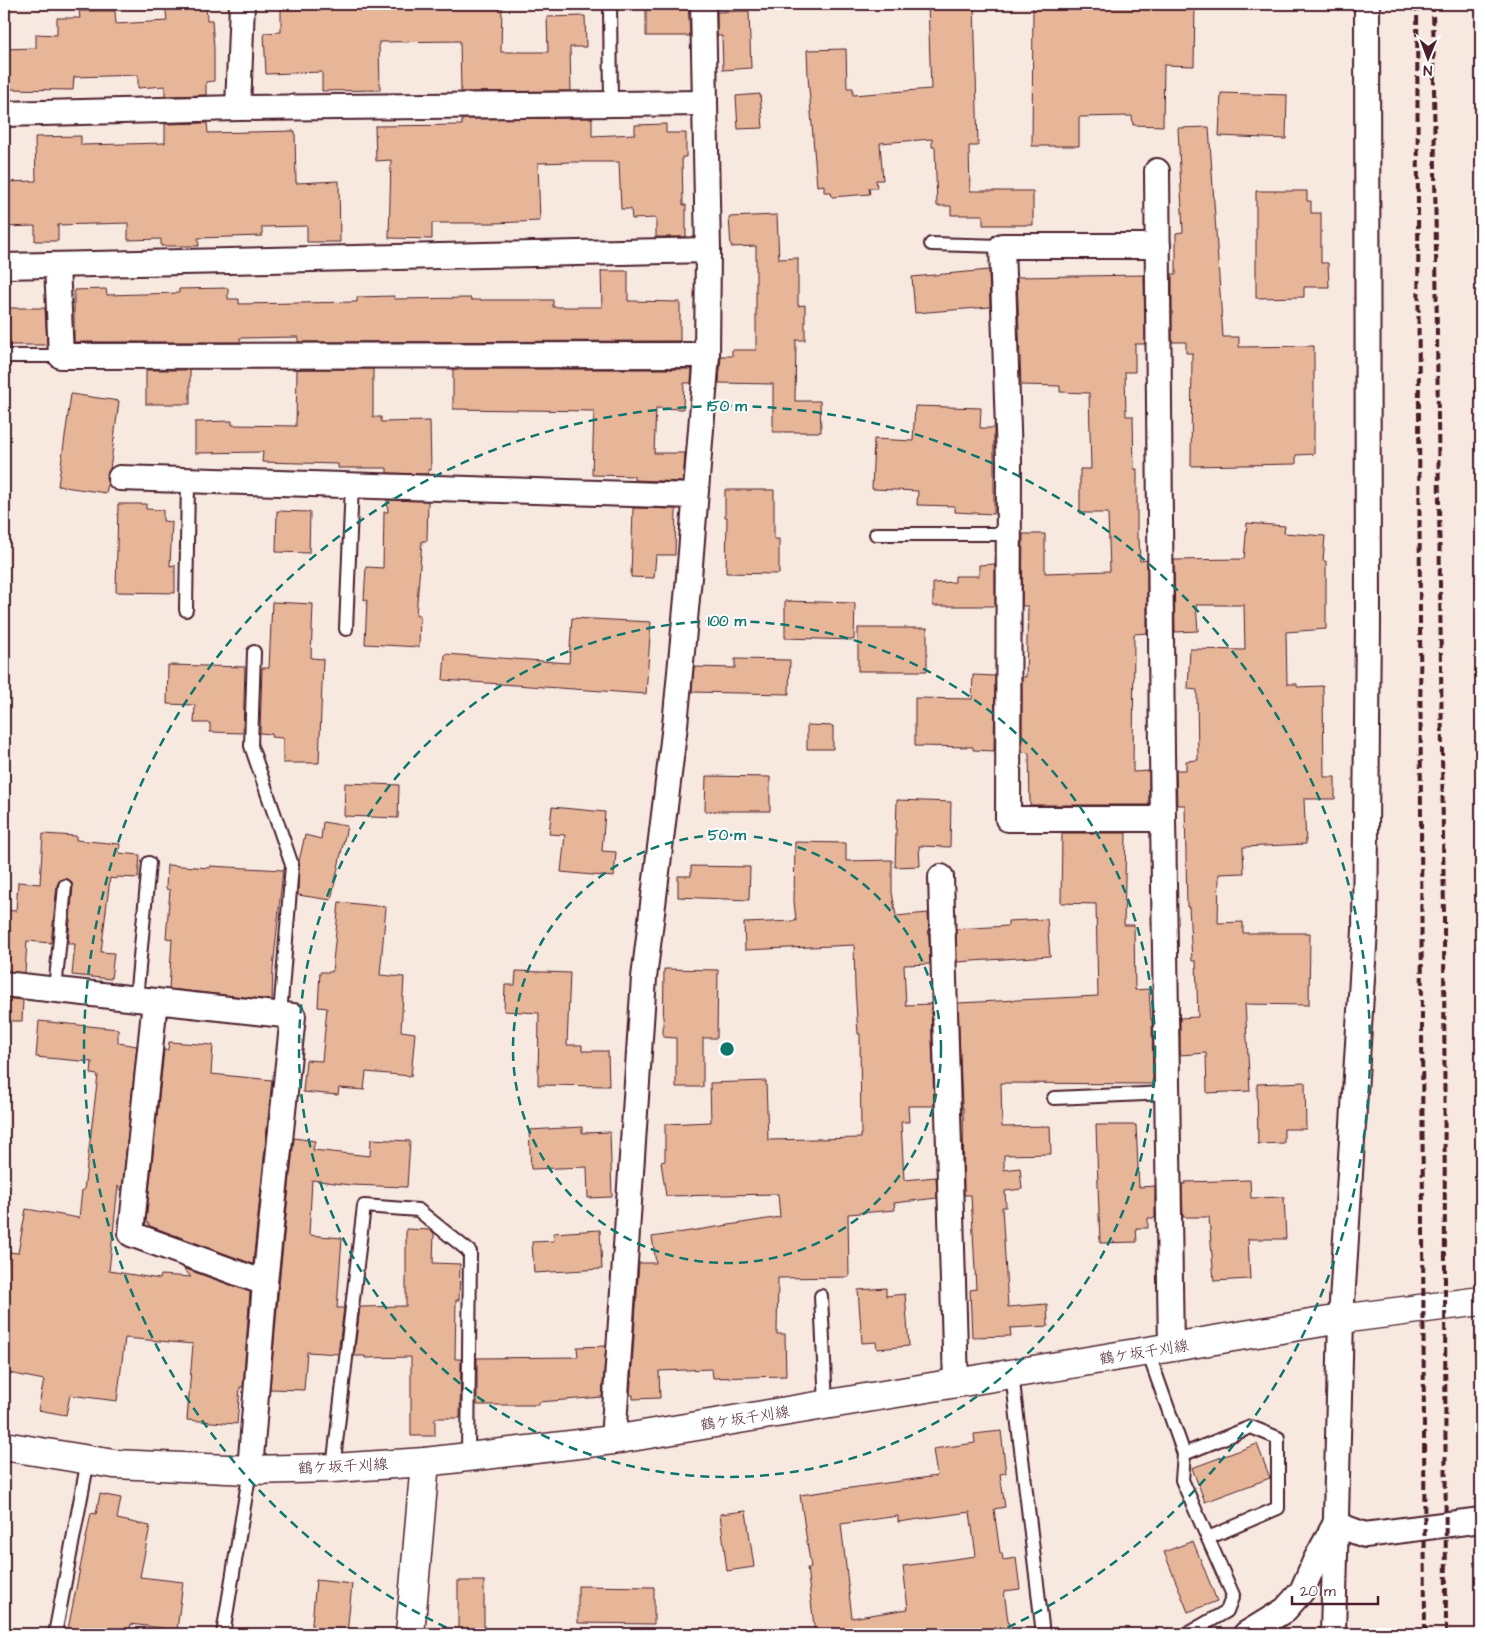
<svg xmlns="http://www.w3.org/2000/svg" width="1485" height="1638" viewBox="0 0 1485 1638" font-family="'Architects Daughter','Klee One',sans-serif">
<rect width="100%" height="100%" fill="#f8e9e0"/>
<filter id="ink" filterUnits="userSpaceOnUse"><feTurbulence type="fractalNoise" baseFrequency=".02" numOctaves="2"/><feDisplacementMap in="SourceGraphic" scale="10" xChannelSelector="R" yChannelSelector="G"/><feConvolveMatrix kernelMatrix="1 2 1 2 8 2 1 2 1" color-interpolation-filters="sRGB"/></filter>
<g filter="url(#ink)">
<g fill="#e7b699" stroke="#4a1f2b" fill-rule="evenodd">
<polygon points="165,4 206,4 207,20 212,20 214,48 214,81 206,82 206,95 165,96 165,86 138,88 138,75 74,77 73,90 4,89 4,49 36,48 36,34 57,35 57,18 80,18 79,11 115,11 116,24 167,21"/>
<polygon points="281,4 502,4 501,52 548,52 547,17 585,16 586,47 570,47 571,91 461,92 460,41 379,42 380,90 322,91 322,72 266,74 264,33 281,32"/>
<polygon points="646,4 688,4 690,36 646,36"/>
<polygon points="928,4 974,4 978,146 969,146 970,191 1033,191 1033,225 983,225 983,215 951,215 951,206 937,206 935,147 932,147 932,139 880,143 883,180 876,180 877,188 869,188 870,194 832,197 831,192 824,192 824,185 817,186 808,76 807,50 846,49 847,88 853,88 853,95 931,89"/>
<polygon points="1033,4 1195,4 1194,66 1164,65 1163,126 1133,125 1132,116 1079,117 1079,146 1032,146"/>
<polygon points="749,11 751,68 723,70 722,36 717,36 717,12"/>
<polygon points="1221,93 1287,95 1286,139 1219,136"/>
<polygon points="760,94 763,128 738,129 736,96"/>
<polygon points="592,118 592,136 635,134 635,125 666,124 666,133 686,133 686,157 682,157 683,205 686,205 686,237 656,237 656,218 632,219 631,209 621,209 619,162 573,162 538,163 540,221 495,223 432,223 432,239 389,238 391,160 376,161 375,126 462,125 462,119"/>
<polygon points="207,123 208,133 295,131 296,183 339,181 340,242 307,242 307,226 262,227 262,236 198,238 199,246 161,246 161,239 128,240 128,223 58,225 58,241 35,241 35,226 4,227 4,182 36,181 35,137 81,136 81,145 165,143 165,124"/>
<polygon points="1209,127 1223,337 1239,337 1239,347 1314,346 1314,454 1296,455 1296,464 1191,466 1192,353 1186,353 1186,342 1172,342 1172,274 1176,274 1176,233 1183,232 1178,128"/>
<polygon points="1256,191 1307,191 1307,201 1311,201 1311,213 1321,213 1321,263 1328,263 1329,287 1304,287 1304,297 1256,298"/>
<polygon points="777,215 779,259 798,258 798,306 805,305 805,340 796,340 795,401 820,401 821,432 773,432 773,384 719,383 721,356 732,356 732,350 756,350 756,246 731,247 729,217"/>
<polygon points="989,270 990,307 915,313 912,277"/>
<polygon points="601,271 628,271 628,301 680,302 680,341 298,342 298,337 240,338 240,342 74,342 74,290 106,289 107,295 179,293 179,289 228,288 228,299 239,299 239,304 357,302 357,297 394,296 394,299 471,298 471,300 553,300 553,307 602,307"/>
<polygon points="1144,275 1145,344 1135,344 1135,372 1125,372 1126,416 1133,416 1134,469 1137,469 1137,539 1139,539 1140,561 1147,560 1147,633 1134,634 1133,772 1149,771 1149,805 1030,805 1029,753 1022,752 1022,677 1026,677 1028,606 1022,606 1023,534 1045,534 1045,573 1110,571 1108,513 1080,513 1080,469 1091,469 1089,393 1060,392 1060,386 1021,385 1017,277"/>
<polygon points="4,308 45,308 47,345 4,345"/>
<polygon points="297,369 373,369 373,417 381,417 381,422 430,421 431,470 429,470 428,474 387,473 387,468 338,468 338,464 262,462 263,452 195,453 195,422 232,421 232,425 296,426"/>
<polygon points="453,369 692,369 691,383 684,383 683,409 656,408 654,453 685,453 683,482 634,480 634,476 592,475 594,411 453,409"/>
<rect x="146" y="370" width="44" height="34"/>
<polygon points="71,394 119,401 110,469 106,477 108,484 106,493 58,486"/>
<polygon points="915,406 981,408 980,428 994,428 994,514 955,512 955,506 917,505 918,491 872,489 874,439 913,441"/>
<polygon points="725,490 774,490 774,539 779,539 779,574 726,573 727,517 725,517"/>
<polygon points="387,500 428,501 427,541 422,541 416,615 420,615 419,647 365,644 367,600 364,600 366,567 383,568 384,512 388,512"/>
<polygon points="118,504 146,504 146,509 163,510 163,521 172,522 170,566 175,565 175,593 116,592"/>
<polygon points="633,508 676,509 675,555 656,555 654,578 631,577"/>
<polygon points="277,511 310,512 309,553 276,552"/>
<polygon points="1247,523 1285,526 1284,533 1325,536 1323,561 1326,561 1326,629 1286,632 1287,684 1297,684 1297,687 1323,686 1324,777 1335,777 1335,799 1304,799 1306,844 1243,847 1244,873 1219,874 1218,923 1243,922 1243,933 1310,933 1309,1005 1245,1004 1250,1091 1207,1093 1206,1053 1180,1055 1180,1018 1198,1017 1196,961 1192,961 1189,907 1187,907 1185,805 1177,805 1176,770 1186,770 1186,761 1198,760 1197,690 1188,689 1190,649 1245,650 1244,605 1196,605 1198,631 1175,632 1174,560 1244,559"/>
<polygon points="995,564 995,606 933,606 933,583 955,582 955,576 979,576 979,565"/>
<polygon points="785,601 855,603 854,640 785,638"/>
<polygon points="272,602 313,604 311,658 323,659 319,763 283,763 283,738 271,737 272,734 260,733 262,668 269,668"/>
<polygon points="572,618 651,622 646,694 443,680 445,654 569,663"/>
<rect x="858" y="628" width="69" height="43"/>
<polygon points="735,659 790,660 789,694 692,692 694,667 735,668"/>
<polygon points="168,665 245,667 243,733 210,732 210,723 194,723 195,705 167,704"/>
<polygon points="973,675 995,676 994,751 973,750 973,747 915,746 915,698 972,699"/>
<polygon points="807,725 833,726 833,749 807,749"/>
<polygon points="706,776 770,777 770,811 705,811"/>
<polygon points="345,783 399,785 398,818 344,816"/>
<polygon points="897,800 951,802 950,847 919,846 920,866 895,867"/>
<polygon points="552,807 605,812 602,851 616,852 614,877 561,872 565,835 549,834"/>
<polygon points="323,822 347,826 331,900 298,895 299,861 305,835 321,839"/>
<polygon points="1062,833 1126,833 1124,925 1134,925 1135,990 1149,989 1151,1020 1152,1020 1153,1084 1001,1083 1002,1127 1050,1126 1051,1154 1004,1155 1004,1170 1020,1168 1022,1189 1005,1191 1006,1207 1002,1207 1008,1307 1047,1304 1048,1326 1010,1328 1011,1336 972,1337 970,1290 976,1289 971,1195 964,1195 963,1107 962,1107 958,1003 1098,996 1096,904 1061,903"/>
<polygon points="43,834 76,836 76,840 120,844 119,853 140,855 138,878 117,877 117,879 110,878 101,952 114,953 111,979 72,975 75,944 68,944 73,886 70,880 65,878 59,881 57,885 51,943 27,941 25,973 4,971 4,910 16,911 18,882 40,884"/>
<polygon points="795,842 846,843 846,861 892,860 892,892 896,916 928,913 930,964 904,965 906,1005 931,1004 934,1106 908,1106 909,1122 901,1122 904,1180 936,1177 937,1198 894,1203 895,1210 848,1214 849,1277 778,1278 777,1334 785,1334 786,1376 713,1378 712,1369 659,1371 660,1398 633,1399 633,1395 630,1395 639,1263 656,1263 652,1237 780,1217 778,1194 666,1196 661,1162 665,1161 665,1124 711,1122 710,1083 766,1081 768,1140 861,1138 860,1034 858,1034 855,987 854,945 745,950 744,923 796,921 794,901"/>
<polygon points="167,865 210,868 210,866 283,870 273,969 272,1000 169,989 172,939 166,938 170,890 166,889"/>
<polygon points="691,866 750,867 749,900 678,897 678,876 691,876"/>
<polygon points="339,902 386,907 380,975 404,977 401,1031 415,1033 411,1076 366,1072 364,1090 339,1088 338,1095 303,1092 306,1060 322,1061 327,1008 318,1007 320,972 332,972"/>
<polygon points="1047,919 1050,956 957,962 956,929 1008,926 1008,921"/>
<polygon points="664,969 718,970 717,1038 703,1038 703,1087 676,1087 676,1038 663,1037"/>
<polygon points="516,971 570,973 567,1045 582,1045 582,1051 608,1051 609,1086 538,1085 539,1013 504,1011 505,985 515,985"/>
<polygon points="4,998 23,1000 22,1021 4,1021"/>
<polygon points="39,1021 118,1029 118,1043 137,1046 122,1191 118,1186 109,1271 160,1279 161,1275 191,1277 183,1268 250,1292 243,1387 240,1387 237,1424 187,1420 193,1344 125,1338 117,1401 70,1395 66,1415 38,1410 44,1380 4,1372 4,1283 9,1252 18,1253 26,1209 79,1218 82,1190 84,1190 98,1075 91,1074 92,1062 36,1057"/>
<polygon points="169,1042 213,1045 211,1074 272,1080 253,1264 150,1226 146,1221 164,1050 168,1050"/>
<polygon points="1305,1082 1306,1129 1284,1129 1284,1143 1258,1144 1257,1084"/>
<polygon points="1096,1125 1136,1125 1139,1187 1155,1186 1155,1218 1148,1218 1148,1228 1136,1228 1137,1242 1100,1243"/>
<polygon points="582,1127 582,1133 610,1132 612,1197 588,1198 587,1167 531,1169 529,1130"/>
<polygon points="294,1138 315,1141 313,1150 370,1156 371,1139 410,1141 407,1187 350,1185 312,1180 309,1235 342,1238 337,1308 344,1308 338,1354 307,1352 304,1390 270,1389 279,1284"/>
<polygon points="1250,1180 1251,1198 1284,1197 1286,1239 1248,1239 1250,1279 1214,1281 1209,1217 1183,1217 1182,1184 1185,1184 1185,1182"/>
<polygon points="406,1229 430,1230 434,1233 433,1263 460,1264 459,1300 456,1300 455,1359 461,1359 460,1418 435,1418 435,1436 411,1436 411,1357 365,1358 365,1356 354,1356 360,1307 406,1306"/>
<polygon points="600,1230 602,1269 534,1273 532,1242 554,1241 553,1233"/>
<polygon points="886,1288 886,1296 905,1294 909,1346 877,1349 876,1342 862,1343 858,1290"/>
<polygon points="606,1346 602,1397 539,1402 539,1405 477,1405 477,1358 578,1357 577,1347"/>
<path d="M1001 1431 1006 1473 1000 1474 1005 1507 994 1509 1000 1553H1002L1003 1560 1016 1558 1020 1589 1004 1591 1009 1628 966 1634H815L807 1568H811L800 1495 937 1476 933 1449 975 1443 974 1434ZM970 1512 976 1556 903 1566 908 1609 852 1618 841 1524 898 1516V1522Z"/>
<polygon points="1257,1444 1270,1478 1205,1502 1192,1468"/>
<polygon points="100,1494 121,1498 117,1519 150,1526 140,1577 183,1582 177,1630 131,1624 129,1634 95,1634 68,1629 91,1513 96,1514"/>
<polygon points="746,1511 754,1567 727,1571 720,1514"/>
<polygon points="1193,1541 1217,1601 1188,1612 1164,1552"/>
<polygon points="316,1580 352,1584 347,1634 311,1634"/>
<rect x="458" y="1581" width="26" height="53"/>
<polygon points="578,1586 654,1587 654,1624 578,1623"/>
</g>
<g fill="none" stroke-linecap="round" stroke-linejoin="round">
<defs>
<g id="service">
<polyline points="610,4 611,103"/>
<polyline points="931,244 1002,246"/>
<polyline points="4,356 61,356"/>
<polyline points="876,534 1009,534"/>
<polyline points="186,610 188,481"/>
<polyline points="346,629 352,484"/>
<polyline points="254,652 251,746 292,865 280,1015"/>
<polyline points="55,990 65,886"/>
<polyline points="136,999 149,863"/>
<polyline points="1054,1098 1167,1093"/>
<polyline points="821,1296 826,1405"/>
<polyline points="1148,1352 1184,1454 1182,1480 1233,1595 1227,1611 1187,1634"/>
<polyline points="1012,1374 1043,1634"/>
<polyline points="1184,1454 1251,1427 1278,1438 1278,1508 1208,1538"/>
<polyline points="333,1468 364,1206 418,1210 470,1252 468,1457"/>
<polyline points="55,1634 88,1460"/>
<polyline points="223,1634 250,1470"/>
</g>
<g id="minor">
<polyline points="242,4 238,108 705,103"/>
<polyline points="4,114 238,108"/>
<polyline points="1157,171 1162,752 1171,1348"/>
<polyline points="1158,246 1002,246 1009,460 1008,819 1163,819"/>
<polyline points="57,265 61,356 707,355"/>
<polyline points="4,266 708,250"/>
<polyline points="120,478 695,496"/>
<polyline points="941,877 956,1383"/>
<polyline points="4,984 155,1001"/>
<polyline points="613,1440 644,978 675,725 689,577 707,355 708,250 703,4"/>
<polyline points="250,1470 265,1283 293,1016 155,1001 131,1234 265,1283"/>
<polyline points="1335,1524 1365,1535 1481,1520"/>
<polyline points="1246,1634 1285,1610 1302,1591 1315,1561 1333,1528"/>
<polyline points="1333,1634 1341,1319 1365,930 1368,623 1367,4"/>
</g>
<polyline id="tertiary" points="410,1634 425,1462"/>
<polyline id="secondary" points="4,1446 114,1464 250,1470 333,1468 425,1462 613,1440 1341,1319 1481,1301"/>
</defs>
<use href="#service" stroke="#4a1f2b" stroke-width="16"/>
<use href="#minor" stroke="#4a1f2b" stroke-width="28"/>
<use href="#tertiary" stroke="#4a1f2b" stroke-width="31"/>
<use href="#secondary" stroke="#4a1f2b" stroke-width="31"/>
<use href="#service" stroke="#fff" stroke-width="12"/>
<use href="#minor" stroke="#fff" stroke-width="24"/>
<use href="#tertiary" stroke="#fff" stroke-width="28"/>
<use href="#secondary" stroke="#fff" stroke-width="28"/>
<g stroke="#4a1f2b" stroke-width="4" stroke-dasharray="8 4" stroke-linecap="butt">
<polyline points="1417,4 1425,1634"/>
<polyline points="1433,4 1444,918 1446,1634"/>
</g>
</g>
</g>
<g fill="none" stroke="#0f766e" stroke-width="2.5" stroke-dasharray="9 6">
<circle cx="727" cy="1049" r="214"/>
<circle cx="727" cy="1049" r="428"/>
<path d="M460 1634A643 643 0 1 1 994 1634"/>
</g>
<g text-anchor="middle" stroke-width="4" stroke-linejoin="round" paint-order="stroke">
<g font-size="15" fill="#4a1f2b" stroke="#fff">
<text transform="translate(1144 1352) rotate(-9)" y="5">鶴ケ坂千刈線</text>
<text transform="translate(745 1418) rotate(-9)" y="5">鶴ケ坂千刈線</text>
<text transform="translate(343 1466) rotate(-3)" y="5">鶴ケ坂千刈線</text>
</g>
</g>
<circle cx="727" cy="1049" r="8" fill="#0f766e" stroke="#fff" stroke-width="2.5"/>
<g font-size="15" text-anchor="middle" font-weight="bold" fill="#0f766e" stroke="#fff" stroke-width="4" stroke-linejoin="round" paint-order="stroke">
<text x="727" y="411">150 m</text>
<text x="727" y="626">100 m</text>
<text x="727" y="840">50 m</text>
</g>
<rect width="1485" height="1638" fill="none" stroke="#fff" stroke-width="20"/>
<rect x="10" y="10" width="1465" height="1618" fill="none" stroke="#4a1f2b" stroke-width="2" filter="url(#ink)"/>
<g transform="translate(1428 58) rotate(181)" stroke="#ffffff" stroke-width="4" paint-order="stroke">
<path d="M0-4L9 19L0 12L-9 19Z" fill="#4a1f2b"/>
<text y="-8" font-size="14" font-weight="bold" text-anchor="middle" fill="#4a1f2b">N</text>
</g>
<path d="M1292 1596v8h86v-8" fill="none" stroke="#4a1f2b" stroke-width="2.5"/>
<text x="1300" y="1596" font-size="15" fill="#4a1f2b" stroke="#ffffff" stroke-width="4" paint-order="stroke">20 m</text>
</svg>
